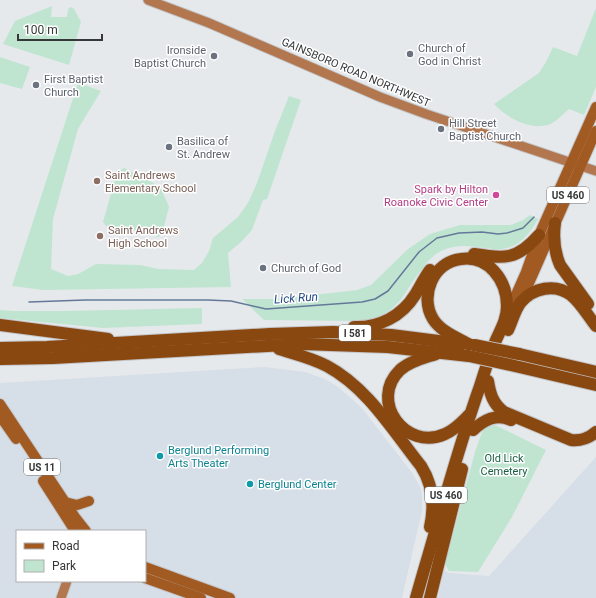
<svg xmlns="http://www.w3.org/2000/svg" width="596" height="598" viewBox="0 0 596 598" font-family="Roboto,sans-serif">
<rect width="100%" height="100%" fill="#e6e9ec"/>
<g fill="#d6dee8" fill-rule="evenodd">
<path d="M264 367 305 372 325 379 338 387 361 407 413 474 421 489 422 496V511L402 598H0V383ZM17 531H145V581H17Z"/>
<polygon points="596,457 596,598 438,598 444,570 449,573 489,576"/>
</g>
<g fill="#bfe5d0">
<polygon points="52,6 51,17 67,17 68,9 71,7 74,9 81,22 69,65 3,44 15,21"/>
<path d="M596 8V87L584 115 569 109C563 114 556 122 548 125 529 130 507 118 494 104L539 73 546 62 553 47 577 56Z"/>
<polygon points="0,57 30,67 22,89 0,83"/>
<polygon points="78,83 101,91 78,129 53,219 51,269 68,276 78,274 96,264 140,265 158,269 194,270 202,263 209,251 213,238 238,217 249,201 257,183 275,131 289,96 301,100 267,199 263,200 252,230 241,242 228,253 231,287 43,290 12,286"/>
<polygon points="124,168 155,184 161,189 167,202 169,207 162,234 158,237 123,227 119,230 106,226 103,222 117,172"/>
<path d="M530 215 538 219C508 274 480 233 441 251 435 254 429 260 425 265 401 293 403 314 360 321L264 320 242 299H278L357 290 371 285 408 249 430 234 460 225H511L523 220Z"/>
<polygon points="202,308 202,324 103,328 0,318 0,310 13,311 65,311"/>
<polygon points="491,423 546,450 512,517 478,572 449,571 445,564 475,452 482,432"/>
</g>
<g fill="none" stroke-linecap="round" stroke-linejoin="round">
<polyline stroke="#647999" stroke-width="1.5" points="29,302 85,300 208,300 231,301 266,309 362,302 375,299 388,291 419,252 437,238 459,233 482,232 498,234 507,233 523,228 534,217"/>
<defs>
<g id="secondary">
<polyline points="148,0 209,23 380,97 426,114 596,171"/>
<polyline points="61,598 67,581"/>
</g>
<g id="primary">
<polyline points="526,290 596,131"/>
<polyline points="507,315 526,272 539,235 596,107"/>
<polyline points="0,404 75,517 86,531"/>
<polyline points="0,416 16,439"/>
<polyline points="43,481 75,531"/>
<polyline points="65,502 77,505 89,501"/>
<polyline points="145,567 230,598"/>
<polyline points="145,578 201,598"/>
</g>
<g id="highway">
<path d="M555 223C553 238 554 251 560 265L588 304"/>
<path d="M474 254C505 259 517 260 539 235"/>
<polyline points="0,325 108,339"/>
<path d="M354 327C379 328 402 316 415 295 420 287 424 278 430 270"/>
<path d="M508 330C512 322 515 309 521 302 533 288 555 283 571 295 581 303 588 316 596 326"/>
<polyline points="0,348 47,347 270,334 333,332 391,335 462,344"/>
<path d="M279 349C295 354 312 358 327 366 368 388 393 431 421 466 433 485 435 505 430 527"/>
<path d="M436 354C424 358 410 361 400 370 368 401 406 452 445 434 455 430 462 422 469 415"/>
<polyline points="519,354 596,372"/>
<polyline points="0,359 53,358 302,344 388,347 469,356"/>
<polyline points="515,366 596,385"/>
<path d="M488 381C490 394 493 404 504 412L571 440C581 441 588 439 596 432"/>
<path d="M473 430C484 420 496 413 511 420"/>
<path d="M416 598 422 577C441 513 458 448 480 386 485 370 490 355 496 340 501 329 507 319 507 306 507 280 488 255 461 259 433 262 419 296 433 319 441 332 458 338 470 345"/>
<polyline points="430,598 462,469"/>
</g>
</defs>
<use href="#secondary" stroke="#c3c5c8" stroke-width="11"/>
<use href="#primary" stroke="#c3c5c8" stroke-width="12"/>
<use href="#highway" stroke="#c3c5c8" stroke-width="14"/>
<use href="#secondary" stroke="#b2774e" stroke-width="9"/>
<use href="#primary" stroke="#a25a23" stroke-width="10"/>
<use href="#highway" stroke="#8a4811" stroke-width="12"/>
<defs>
<g id="highway-bridge">
<polyline points="474,345 519,354"/>
<polyline points="469,356 515,366"/>
</g>
</defs>
<use href="#highway-bridge" stroke="#c3c5c8" stroke-width="14" stroke-linecap="butt"/>
<use href="#highway-bridge" stroke="#8a4811" stroke-width="12"/>
</g>
<g fill="#6b7280" stroke="#fff" stroke-width="1.5">
<circle cx="410" cy="54" r="4"/>
<circle cx="214" cy="56" r="4"/>
<circle cx="36" cy="85" r="4"/>
<circle cx="441" cy="129" r="4"/>
<circle cx="169" cy="147" r="4"/>
<circle cx="263" cy="268" r="4"/>
</g>
<g fill="#8d6e63" stroke="#fff" stroke-width="1.5">
<circle cx="97" cy="181" r="4"/>
<circle cx="100" cy="236" r="4"/>
</g>
<circle fill="#d1479c" stroke="#fff" stroke-width="1.5" cx="496" cy="195" r="4"/>
<g fill="#0f9aa8" stroke="#fff" stroke-width="1.5">
<circle cx="160" cy="456" r="4"/>
<circle cx="250" cy="484" r="4"/>
</g>
<g text-anchor="middle" stroke-width="3" stroke-linejoin="round" paint-order="stroke">
<g fill="#fff" stroke="#727374" stroke-width="1">
<rect x="547" y="187" width="42" height="16" rx="3"/>
<rect x="339" y="325" width="32" height="16" rx="3"/>
<rect x="24" y="459" width="36" height="16" rx="3"/>
<rect x="425" y="487" width="42" height="16" rx="3"/>
</g>
<g font-size="10" font-weight="bold" fill="#363738">
<text x="568" y="199">US 460</text>
<text x="355" y="337">I 581</text>
<text x="42" y="471">US 11</text>
<text x="446" y="499">US 460</text>
</g>
<g font-size="11" fill="#5b616d" stroke="#fff" text-anchor="start">
<text x="418" y="52">Church of<tspan x="418" dy="13">God in Christ</tspan></text>
<text x="206" y="54" text-anchor="end">Ironside<tspan x="206" dy="13">Baptist Church</tspan></text>
<text x="44" y="83">First Baptist<tspan x="44" dy="13">Church</tspan></text>
<text x="449" y="127">Hill Street<tspan x="449" dy="13">Baptist Church</tspan></text>
<text x="177" y="145">Basilica of<tspan x="177" dy="13">St. Andrew</tspan></text>
<text x="271" y="272">Church of God</text>
</g>
<g font-size="11" fill="#363738" stroke="#fff">
<text transform="translate(356 72) rotate(23)" y="4">GAINSBORO ROAD NORTHWEST</text>
</g>
<g font-size="11" fill="#785e54" stroke="#fff" text-anchor="start">
<text x="105" y="179">Saint Andrews<tspan x="105" dy="13">Elementary School</tspan></text>
<text x="108" y="234">Saint Andrews<tspan x="108" dy="13">High School</tspan></text>
</g>
<g font-size="11" fill="#b23c85" stroke="#fff" text-anchor="end">
<text x="488" y="193">Spark by Hilton<tspan x="488" dy="13">Roanoke Civic Center</tspan></text>
</g>
<g font-size="11" fill="#0d838f" stroke="#fff" text-anchor="start">
<text x="168" y="454">Berglund Performing<tspan x="168" dy="13">Arts Theater</tspan></text>
<text x="258" y="488">Berglund Center</text>
</g>
<g font-size="11" fill="#185e41" stroke="#fff">
<text x="504" y="462">Old Lick<tspan x="504" dy="13">Cemetery</tspan></text>
</g>
<g font-size="12" font-style="italic" fill="#254c86" stroke="#fff">
<text transform="translate(296 298) rotate(-4)" y="4">Lick Run</text>
</g>
</g>
<rect x="16" y="530" width="130" height="52" fill="#ffffff" stroke="#afafaf"/>
<rect x="24" y="543" width="20" height="6" fill="#a25a23" stroke="#afafaf"/>
<text x="52" y="550" font-size="12" fill="#363738">Road</text>
<rect x="24" y="560" width="20" height="12" fill="#bfe5d0" stroke="#afafaf"/>
<text x="52" y="570" font-size="12" fill="#363738">Park</text>
<path d="M18 34v6h84v-6" fill="none" stroke="#363738" stroke-width="2"/>
<text x="24" y="34" font-size="12" fill="#363738" stroke="#ffffff" stroke-width="3" paint-order="stroke">100 m</text>
</svg>
